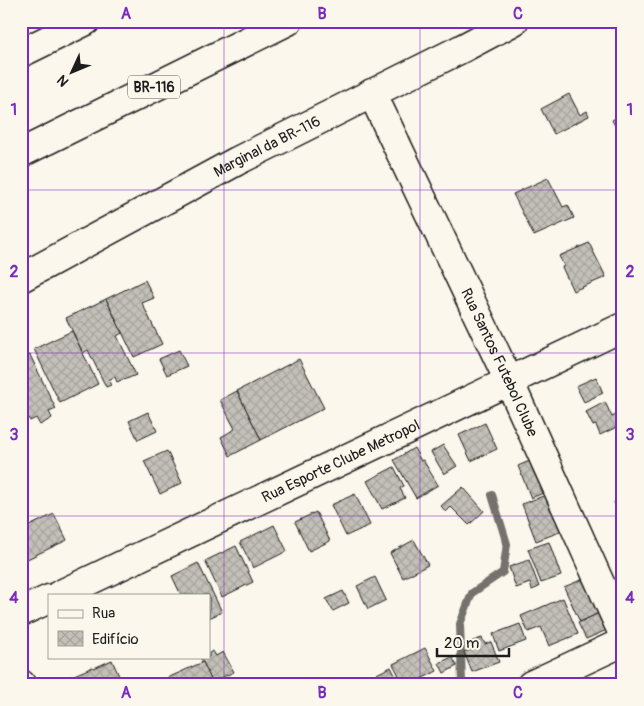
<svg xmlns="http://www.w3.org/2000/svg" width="644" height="706" viewBox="0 0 644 706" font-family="Pangolin,sans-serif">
<defs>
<pattern id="building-cross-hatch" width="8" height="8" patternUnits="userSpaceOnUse" patternTransform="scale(1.25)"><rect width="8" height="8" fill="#c3c0b8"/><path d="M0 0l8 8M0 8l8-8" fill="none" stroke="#a7a49e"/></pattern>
</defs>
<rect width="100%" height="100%" fill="#fbf7ec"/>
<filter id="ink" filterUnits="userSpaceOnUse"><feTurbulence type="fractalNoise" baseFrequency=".02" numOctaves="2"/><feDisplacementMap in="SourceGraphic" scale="10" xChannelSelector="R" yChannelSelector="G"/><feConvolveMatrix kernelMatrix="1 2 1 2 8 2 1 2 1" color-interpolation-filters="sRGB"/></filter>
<g filter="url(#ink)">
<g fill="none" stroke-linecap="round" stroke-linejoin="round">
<polyline stroke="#74726e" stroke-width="8" points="462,683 460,624 472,593 503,572 507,544 492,495"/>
</g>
<g fill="url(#building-cross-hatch)" stroke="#1c1c1c">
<polygon points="569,94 580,115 587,111 589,116 554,134 541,109"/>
<polygon points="623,114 623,141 612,120"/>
<polygon points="548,178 563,207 568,205 574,218 534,236 513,194"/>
<polygon points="589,243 606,277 573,291 562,267 564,266 559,256"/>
<polygon points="145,280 154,298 142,303 162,344 134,357 106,299"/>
<polygon points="106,299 122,333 117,336 136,375 124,380 124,379 117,382 115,377 108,380 111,385 106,387 88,350 83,353 66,318"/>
<polygon points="72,331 98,384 60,403 34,349"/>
<polygon points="179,350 187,366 167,375 159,359"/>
<polygon points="30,355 56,409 49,412 52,418 40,425 36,418 30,421 21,404 21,359"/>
<polygon points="299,359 324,408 261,440 237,391"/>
<polygon points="596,377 603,393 584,402 576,386"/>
<polygon points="237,391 261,440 230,456 221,437 235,429 220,400"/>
<polygon points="605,402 612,417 620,413 623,419 623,424 600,435 596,425 593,426 586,412"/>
<polygon points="148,412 157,431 138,440 129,421"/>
<polygon points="485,423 497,449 471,461 459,435"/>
<polygon points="443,445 457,466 444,474 431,452"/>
<polygon points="414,448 421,461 423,460 438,485 416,498 394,460"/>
<polygon points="21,451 26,462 21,464"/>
<polygon points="167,451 182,483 160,494 144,461"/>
<polygon points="534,459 548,491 531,498 518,466"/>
<polygon points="394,467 404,486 400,488 405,498 382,509 367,481"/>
<polygon points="463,487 484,511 469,525 451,507 446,512 441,506"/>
<polygon points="551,493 565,530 536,541 522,504"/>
<polygon points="355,494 370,525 346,536 331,505"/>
<polygon points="623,499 623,522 622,522 614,502"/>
<polygon points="316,512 330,541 309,551 295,522"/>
<polygon points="54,514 67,540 21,562 21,530"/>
<polygon points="274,525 287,551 253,568 240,542"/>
<polygon points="414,540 428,565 403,578 390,553"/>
<polygon points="549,542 561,576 541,583 528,549"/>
<polygon points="236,546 253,582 222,597 205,561"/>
<polygon points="529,560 539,587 532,590 530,583 516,588 509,567"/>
<polygon points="198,563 222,612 209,618 209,595 181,595 172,576"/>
<polygon points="375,577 386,600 368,609 357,586"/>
<polygon points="586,578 601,612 580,622 564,587"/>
<polygon points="343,591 349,603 333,611 326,599"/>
<polygon points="563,598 578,634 549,646 541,627 528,632 521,616"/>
<polygon points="601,612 609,629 586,639 578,623"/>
<polygon points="520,624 526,641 499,651 493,634"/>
<polygon points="482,638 485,644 491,642 499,662 472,672 464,652 469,650 467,643"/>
<polygon points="425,648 437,671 409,685 404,685 393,664"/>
<polygon points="213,651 216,656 223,652 234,672 212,682 200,657 209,657 209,653"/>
<polygon points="452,657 457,666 444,673 439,663"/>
<polygon points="112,660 123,685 62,685 60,681 93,667 94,668"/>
<polygon points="203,662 212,682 206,685 165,685 163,680"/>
<polygon points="391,667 399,683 395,685 354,685"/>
</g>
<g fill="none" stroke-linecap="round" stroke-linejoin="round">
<defs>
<g id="minor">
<polyline points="21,53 86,21"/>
<path id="s1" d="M372 93 509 381 623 634"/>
<path id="s2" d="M21 278 237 161 463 48 514 21"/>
<path id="s3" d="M59 595 623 327"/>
<polyline points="21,612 49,599"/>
<polyline points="21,684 21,685"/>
<polyline points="531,685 623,642"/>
</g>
<polyline id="highway" points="21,153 288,21"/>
</defs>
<use href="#minor" stroke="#1c1c1c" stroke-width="31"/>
<use href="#highway" stroke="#1c1c1c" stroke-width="31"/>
<use href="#minor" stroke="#fbf7ec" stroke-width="28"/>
<use href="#highway" stroke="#fbf7ec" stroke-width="28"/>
</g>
</g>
<path fill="none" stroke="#7b2cbf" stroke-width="1" stroke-opacity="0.55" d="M224 21V685M420 21V685M21 190H623M21 353H623M21 516H623"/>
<g text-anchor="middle" stroke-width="4.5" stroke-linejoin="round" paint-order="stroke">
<rect fill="#fbf7ec" stroke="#5f5e5a" stroke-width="1" x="128" y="75.5" width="52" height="23" rx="4"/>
<g font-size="14" font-weight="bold" fill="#1c1c1c">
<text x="154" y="92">BR-116</text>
</g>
<g font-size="15" fill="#1c1c1c" stroke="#fbf7ec">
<text dy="5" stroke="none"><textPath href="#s2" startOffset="279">Marginal da BR-116</textPath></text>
<text dy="5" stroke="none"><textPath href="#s1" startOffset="298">Rua Santos Futebol Clube</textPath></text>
<text dy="5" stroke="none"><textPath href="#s3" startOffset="312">Rua Esporte Clube Metropol</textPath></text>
</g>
</g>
<rect width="644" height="706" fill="none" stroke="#fbf7ec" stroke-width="55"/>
<rect x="48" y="594" width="162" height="65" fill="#fbf7ec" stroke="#a29f99"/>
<rect x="58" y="610" width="25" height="8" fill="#fbf7ec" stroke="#a29f99"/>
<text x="92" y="618" font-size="15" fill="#1c1c1c">Rua</text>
<rect x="58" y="631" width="25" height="15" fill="url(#building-cross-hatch)" stroke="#a29f99"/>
<text x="92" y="644" font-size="15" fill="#1c1c1c">Edifício</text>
<g transform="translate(72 72) rotate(226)" stroke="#fbf7ec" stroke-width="4" paint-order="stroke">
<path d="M0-4L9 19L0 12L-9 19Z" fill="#1c1c1c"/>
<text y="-8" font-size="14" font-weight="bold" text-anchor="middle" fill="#1c1c1c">N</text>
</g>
<path d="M437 648v8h72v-8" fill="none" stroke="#1c1c1c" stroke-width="2.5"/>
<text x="444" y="648" font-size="15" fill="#1c1c1c" stroke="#fbf7ec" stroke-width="4" paint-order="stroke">20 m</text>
<rect x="28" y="28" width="588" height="650" fill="none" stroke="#7b2cbf" stroke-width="2"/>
<g font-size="16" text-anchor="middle" font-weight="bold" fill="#7b2cbf">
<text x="126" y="19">A</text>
<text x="322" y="19">B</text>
<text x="518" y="19">C</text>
<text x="14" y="115">1</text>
<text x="630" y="115">1</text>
<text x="14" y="277">2</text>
<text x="630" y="277">2</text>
<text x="14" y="440">3</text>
<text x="630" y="440">3</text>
<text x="14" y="603">4</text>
<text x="630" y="603">4</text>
<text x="126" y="698">A</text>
<text x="322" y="698">B</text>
<text x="518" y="698">C</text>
</g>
</svg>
